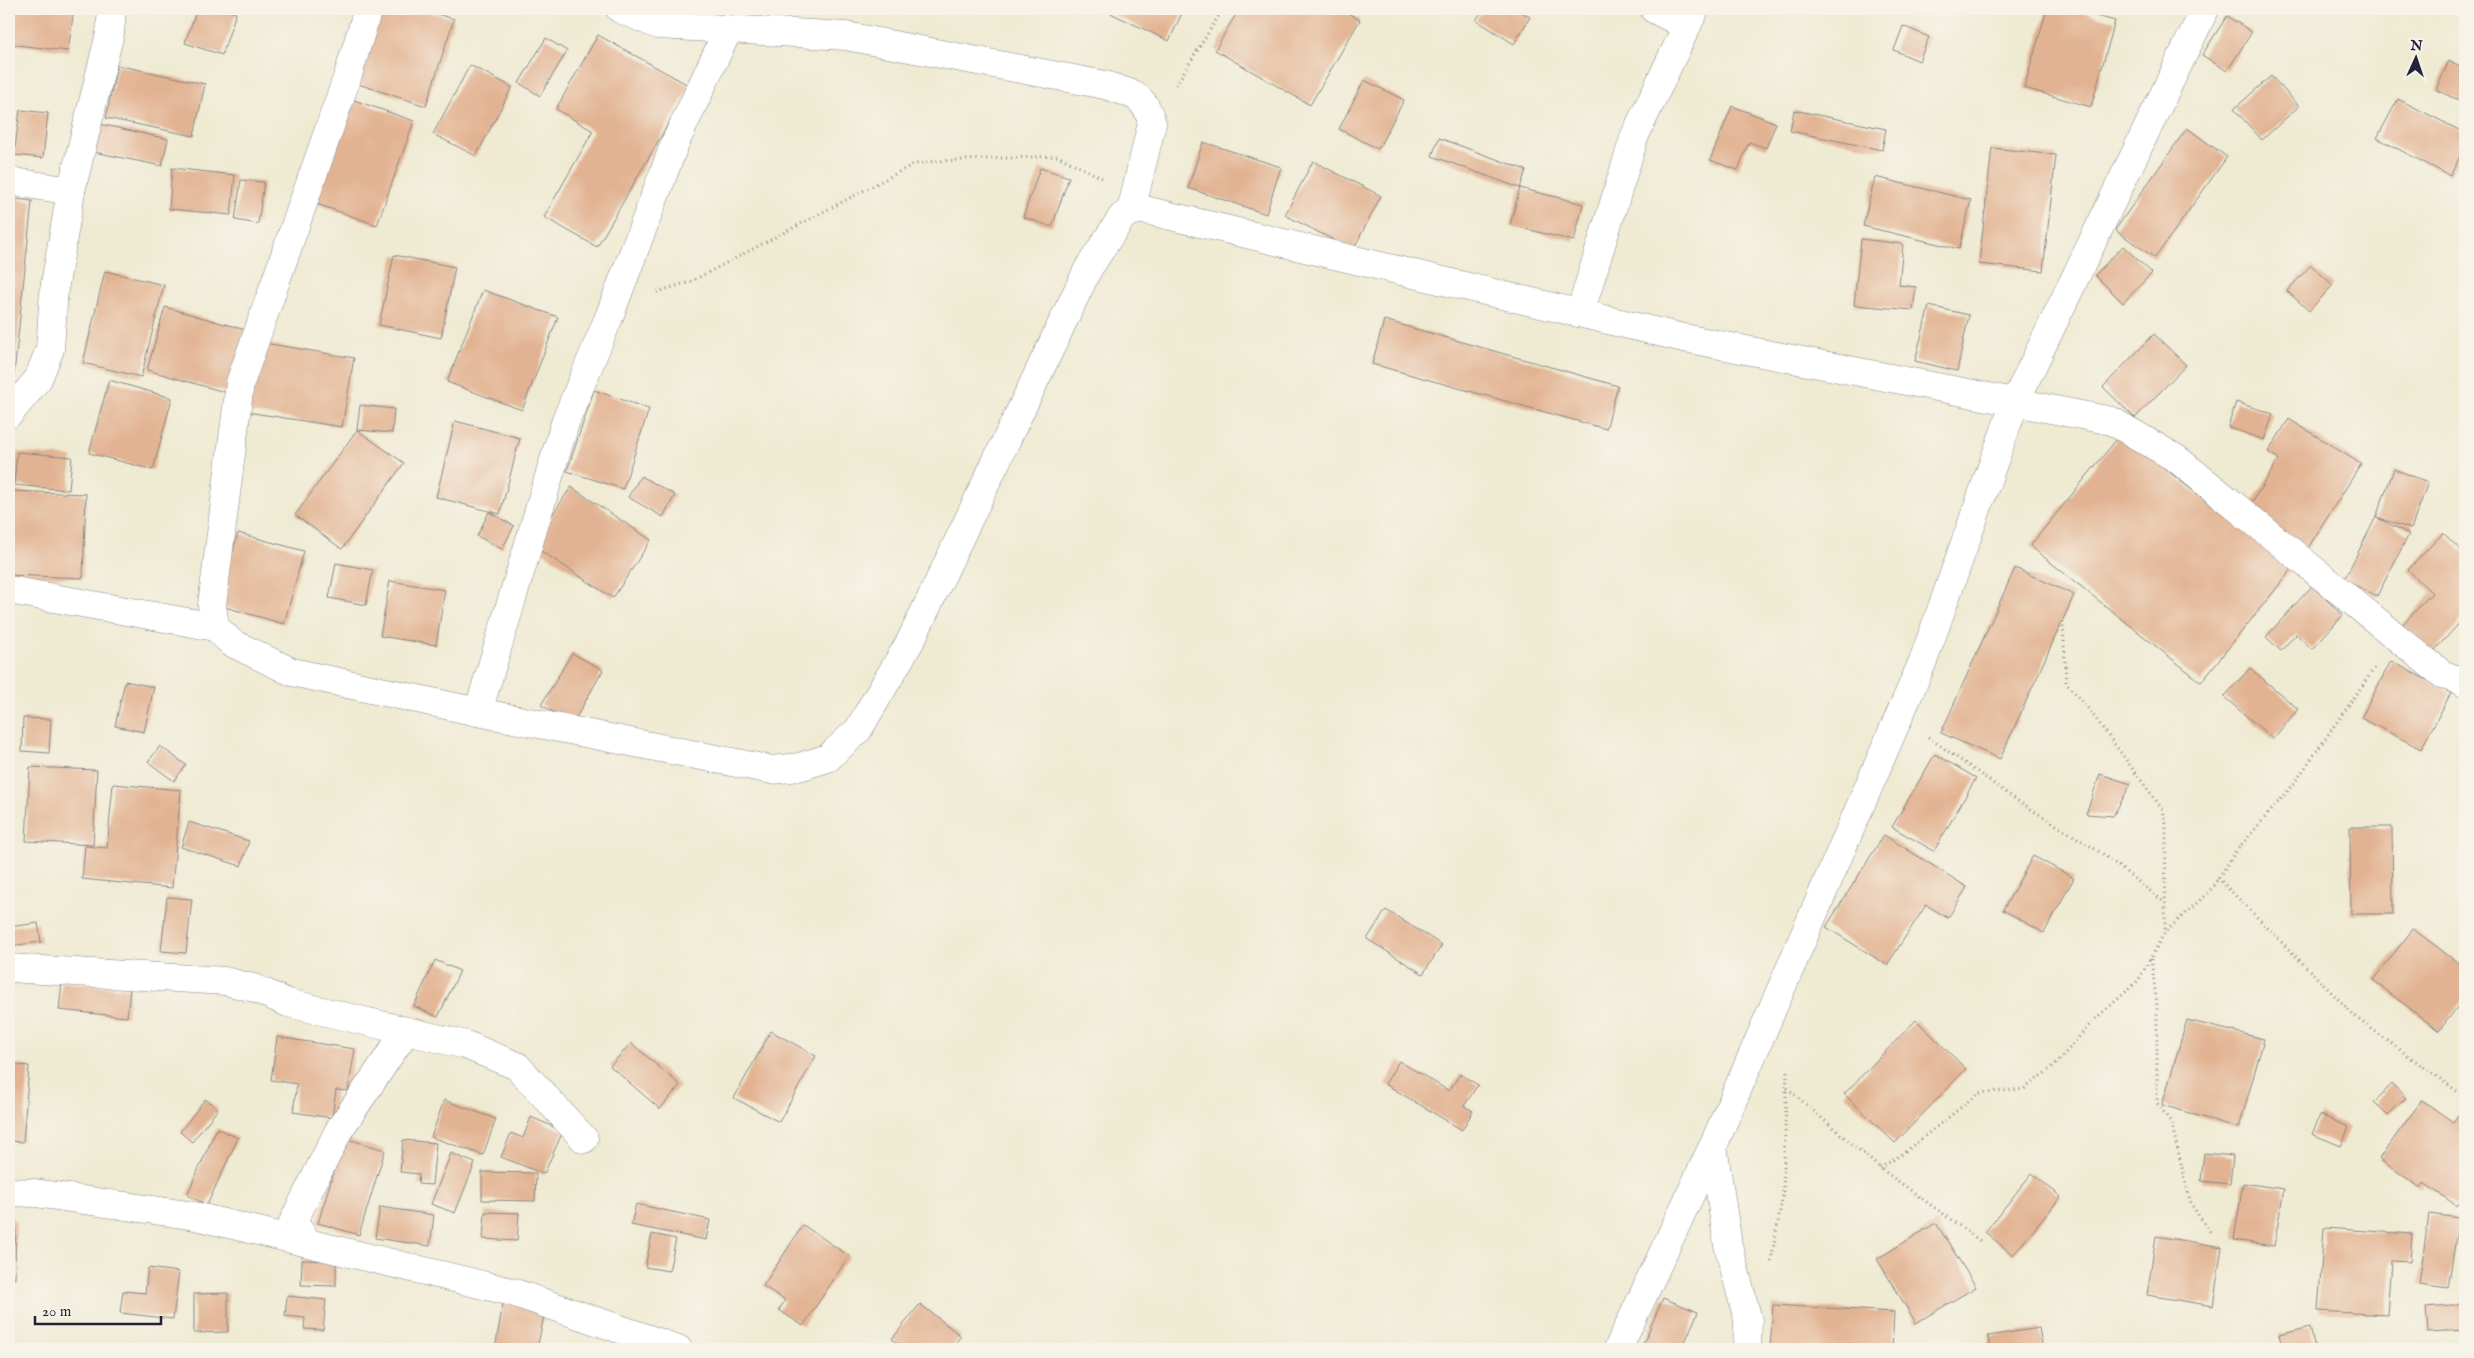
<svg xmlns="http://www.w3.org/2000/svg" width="2474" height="1358" viewBox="0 0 2474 1358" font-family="'IM FELL English',serif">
<rect width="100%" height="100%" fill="#f7f3e8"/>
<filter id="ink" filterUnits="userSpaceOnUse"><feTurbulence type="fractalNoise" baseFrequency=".02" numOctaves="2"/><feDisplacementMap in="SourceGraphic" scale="10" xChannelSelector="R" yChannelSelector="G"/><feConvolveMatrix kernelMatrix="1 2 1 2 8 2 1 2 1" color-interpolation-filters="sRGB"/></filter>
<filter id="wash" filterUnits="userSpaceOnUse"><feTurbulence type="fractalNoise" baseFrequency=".0096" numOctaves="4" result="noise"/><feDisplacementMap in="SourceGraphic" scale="20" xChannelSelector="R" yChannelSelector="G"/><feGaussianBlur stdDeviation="1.12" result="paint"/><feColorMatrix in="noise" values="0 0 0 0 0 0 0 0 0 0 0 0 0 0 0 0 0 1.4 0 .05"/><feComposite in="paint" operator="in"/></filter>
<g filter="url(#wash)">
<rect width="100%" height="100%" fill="#efead2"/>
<g id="blocks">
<g fill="#e2b392">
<polygon points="9,9 74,9 68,51 9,44"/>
<polygon points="197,9 223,9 236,13 222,55 185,43"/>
<polygon points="375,9 420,9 454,19 426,106 352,82"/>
<polygon points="667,9 691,9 686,18"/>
<polygon points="1102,9 1184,9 1169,41"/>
<polygon points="1239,9 1341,9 1360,20 1310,105 1215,50"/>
<polygon points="1484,9 1516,9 1530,17 1514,44 1476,20"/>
<polygon points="2047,9 2070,9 2115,21 2091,107 2024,88"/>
<polygon points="2227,16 2252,32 2227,71 2202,55"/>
<polygon points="1903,26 1929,37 1919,61 1894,50"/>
<polygon points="598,35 690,86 597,247 544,217 593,131 556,109"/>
<polygon points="546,38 567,51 540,96 519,83"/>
<polygon points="2449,61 2465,68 2465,103 2436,90"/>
<polygon points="117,65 205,84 194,136 106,118"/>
<polygon points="470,65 512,87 476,156 433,134"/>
<polygon points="2271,76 2299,106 2262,140 2234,109"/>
<polygon points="1364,80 1404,100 1378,149 1339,129"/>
<polygon points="351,99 414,121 377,225 314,203"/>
<polygon points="2398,99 2465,133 2465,147 2450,176 2377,138"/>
<polygon points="1732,106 1776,123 1766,148 1749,142 1738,170 1710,160"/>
<polygon points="20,110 48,113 43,158 14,155"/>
<polygon points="1794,110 1886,129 1882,150 1790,131"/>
<polygon points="100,124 168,139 162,166 94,152"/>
<polygon points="2187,128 2227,157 2155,258 2115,230"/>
<polygon points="1439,138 1526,170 1520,188 1432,156"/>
<polygon points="1203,142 1281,167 1266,214 1188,188"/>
<polygon points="1992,148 2056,155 2043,271 1979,264"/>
<polygon points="1313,161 1381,196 1353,250 1285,215"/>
<polygon points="172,168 235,175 231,215 169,209"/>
<polygon points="1040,168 1069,177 1052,227 1023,217"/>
<polygon points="1875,177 1971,200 1959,249 1863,226"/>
<polygon points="241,180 264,182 258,224 235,220"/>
<polygon points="1520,188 1583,204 1574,241 1510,225"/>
<polygon points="9,198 32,201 13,384 9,383"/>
<polygon points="1861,239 1903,244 1899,285 1916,287 1913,310 1854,305"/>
<polygon points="2123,246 2152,273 2123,303 2095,275"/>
<polygon points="394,255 455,267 441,338 379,325"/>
<polygon points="2311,265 2333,285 2309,311 2287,291"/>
<polygon points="105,271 164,285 141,377 83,363"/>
<polygon points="483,290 558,317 522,410 447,382"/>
<polygon points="1929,306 1969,315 1957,371 1915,361"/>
<polygon points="165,307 246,330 228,393 147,370"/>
<polygon points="1384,320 1618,386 1606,429 1372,364"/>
<polygon points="2154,334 2186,365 2135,418 2103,387"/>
<polygon points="258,342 354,358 342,427 247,412"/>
<polygon points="109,380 172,398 153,470 89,453"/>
<polygon points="594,390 649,409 623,489 567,471"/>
<polygon points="2236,402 2273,414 2264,440 2228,427"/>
<polygon points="360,405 394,409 392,433 357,430"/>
<polygon points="2289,419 2361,464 2308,548 2247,510 2279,459 2268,452"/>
<polygon points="455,421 520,438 500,514 436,497"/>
<polygon points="357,430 404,463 342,549 295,515"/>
<polygon points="2121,434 2292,569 2201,682 2030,546"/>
<polygon points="17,452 72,457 69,490 14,485"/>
<polygon points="2394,469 2428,482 2411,529 2376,517 2409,534 2377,596 2344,580 2376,517"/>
<polygon points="641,476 675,495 663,517 628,497"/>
<polygon points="571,487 651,540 613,598 532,545"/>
<polygon points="9,491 86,494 83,578 9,575"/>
<polygon points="489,512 514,526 502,549 477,536"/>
<polygon points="238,533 304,551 284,624 218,605"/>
<polygon points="2443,533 2462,551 2465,547 2465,617 2433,652 2403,624 2432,593 2408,570"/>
<polygon points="336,563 373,570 366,605 329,598"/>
<polygon points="2015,568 2074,595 2000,759 1941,733"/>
<polygon points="390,581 445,590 436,645 380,636"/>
<polygon points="2312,586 2343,615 2312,649 2296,634 2281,651 2266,637"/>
<polygon points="572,653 603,670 573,723 541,705"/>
<polygon points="2391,661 2451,693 2421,749 2361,718"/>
<polygon points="2250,668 2298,709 2273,739 2224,697"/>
<polygon points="125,681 154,687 144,732 115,726"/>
<polygon points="23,718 51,719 49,753 22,751"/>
<polygon points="160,746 186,765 174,781 148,762"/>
<polygon points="1935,754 1976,778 1934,851 1892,827"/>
<polygon points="30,767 97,770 93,845 26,841"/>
<polygon points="2100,774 2131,784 2113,816 2086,814"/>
<polygon points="113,784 181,790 172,888 82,879 85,846 107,848"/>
<polygon points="189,822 249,841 241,866 181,847"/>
<polygon points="2350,827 2392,827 2393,914 2351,914"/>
<polygon points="1884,835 1967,887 1948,918 1926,905 1887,965 1826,927"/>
<polygon points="2033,856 2074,878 2044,933 2003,910"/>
<polygon points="167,897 192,899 186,953 161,951"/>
<polygon points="1386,910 1442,945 1423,974 1367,939"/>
<polygon points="38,923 41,942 9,946 9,927"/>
<polygon points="2413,929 2465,968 2465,997 2439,1031 2373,980"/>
<polygon points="435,960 460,971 438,1017 414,1006"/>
<polygon points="62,982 130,989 127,1017 59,1010"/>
<polygon points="1916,1020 1966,1069 1895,1143 1844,1094"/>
<polygon points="2187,1020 2264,1039 2239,1128 2162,1105"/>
<polygon points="771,1031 816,1056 779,1122 734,1098"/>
<polygon points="277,1037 355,1049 348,1091 336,1090 332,1118 293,1112 297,1084 271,1080"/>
<polygon points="631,1043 680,1085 660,1109 610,1066"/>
<polygon points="1399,1061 1449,1091 1460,1074 1478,1085 1464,1106 1473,1111 1462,1130 1385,1084"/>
<polygon points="9,1064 29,1066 23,1142 9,1141"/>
<polygon points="2392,1084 2406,1098 2388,1115 2374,1102"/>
<polygon points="205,1099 218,1109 192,1142 180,1132"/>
<polygon points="444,1100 496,1119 483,1155 431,1137"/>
<polygon points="2422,1100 2453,1122 2464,1107 2465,1108 2465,1175 2462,1179 2465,1181 2465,1195 2457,1206 2424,1183 2421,1188 2379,1159"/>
<polygon points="2320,1115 2349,1127 2341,1146 2312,1134"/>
<polygon points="531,1117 563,1131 544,1174 501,1157 511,1133 523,1138"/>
<polygon points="217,1128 238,1138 207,1205 187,1195"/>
<polygon points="344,1138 385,1150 359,1235 318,1223"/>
<polygon points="403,1140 436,1143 432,1185 418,1184 419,1174 400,1172"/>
<polygon points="451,1153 475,1163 455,1213 431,1204"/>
<polygon points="2204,1153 2233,1156 2230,1184 2201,1181"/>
<polygon points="482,1172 536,1173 535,1201 482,1200"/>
<polygon points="2032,1173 2061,1197 2013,1255 1985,1232"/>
<polygon points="2243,1183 2284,1189 2274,1246 2234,1240"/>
<polygon points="636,1204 710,1220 706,1240 631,1225"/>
<polygon points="380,1207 434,1215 430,1246 375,1238"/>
<polygon points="485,1212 519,1213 517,1241 483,1239"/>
<polygon points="2429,1214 2459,1218 2448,1288 2419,1284"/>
<polygon points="9,1220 16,1220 15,1279 9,1279"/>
<polygon points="1936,1223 1976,1287 1916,1323 1877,1259"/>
<polygon points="803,1225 849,1256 803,1326 779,1310 785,1300 763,1286"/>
<polygon points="2324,1228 2412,1234 2410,1262 2391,1261 2387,1315 2318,1311"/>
<polygon points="652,1234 676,1239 669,1271 645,1267"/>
<polygon points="2156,1236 2222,1247 2213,1306 2147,1295"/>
<polygon points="302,1260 336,1261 336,1286 301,1285"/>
<polygon points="148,1268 179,1272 173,1319 120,1313 123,1291 145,1293"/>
<polygon points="228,1293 228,1332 194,1333 194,1294"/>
<polygon points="287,1296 326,1300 323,1330 304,1329 305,1318 285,1316"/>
<polygon points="1663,1298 1698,1312 1682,1349 1641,1349"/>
<polygon points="503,1303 545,1311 537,1349 495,1349"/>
<polygon points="920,1304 961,1336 951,1349 905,1349 892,1339"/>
<polygon points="2465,1304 2465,1330 2428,1332 2426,1307"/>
<polygon points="1773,1305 1894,1312 1892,1349 1770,1349"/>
<polygon points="2310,1327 2315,1349 2283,1349 2279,1335"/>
<polygon points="2039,1328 2043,1349 1990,1349 1988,1336"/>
</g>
</g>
</g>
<g filter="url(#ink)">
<use href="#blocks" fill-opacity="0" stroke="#888686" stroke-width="1"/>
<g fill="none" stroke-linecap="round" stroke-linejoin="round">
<defs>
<g id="minor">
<polyline points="368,9 348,75 240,383 212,605 215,627 232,643 292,672 478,712 772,770 799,767 828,758 858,730 911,640 1088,269 1122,217 1131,211 1145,210 1679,337 2112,421 2177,459 2442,674 2465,683"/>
<path d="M620 9 658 25 846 36 1105 85C1131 94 1144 93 1152 123L1131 211"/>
<polyline points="1654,9 1687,26"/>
<polyline points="9,181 71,191"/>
<polyline points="1580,313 1635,135 1695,9"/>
<polyline points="9,414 38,379 50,349 54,290 71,191 110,33 112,9"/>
<polyline points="9,590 215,627"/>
<polyline points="478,712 566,420 609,317 675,143 728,30"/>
<polyline points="9,968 225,981 254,988 288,1003 466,1045 517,1066 584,1139"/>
<polyline points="1713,1146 1728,1245 1748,1320 1747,1349"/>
<polyline points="9,1192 35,1193 195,1216 512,1292 678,1349"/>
<polyline points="308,1243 293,1222 339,1130 406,1031"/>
<polyline points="1618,1349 1713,1146 1923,661 2015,402 2205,9"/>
</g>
</defs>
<use href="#minor" stroke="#888686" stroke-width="29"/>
<g stroke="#888686" stroke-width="3" stroke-dasharray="1 4" stroke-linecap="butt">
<polyline points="1176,85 1223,9"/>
<polyline points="657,292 692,281 914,164 936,161 1058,156 1102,178"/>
<polyline points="2063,621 2066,683 2087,707 2163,810 2166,824 2165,932"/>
<polyline points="1928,737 2018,801 2103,854 2164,902"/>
<polyline points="2218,878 2358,1019 2465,1097"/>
<polyline points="2151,959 2157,1005 2157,1103 2171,1122 2191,1204 2211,1233"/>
<polyline points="1787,1088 1880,1168 1983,1243"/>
<polyline points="1880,1168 1901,1155 1979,1093 2024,1089 2055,1065 2092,1022 2138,981 2165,932 2209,892 2237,850 2293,785 2376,666"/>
<polyline points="1771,1261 1783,1194 1787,1071"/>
</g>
<use href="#minor" stroke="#fff" stroke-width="28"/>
</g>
</g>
<rect width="2474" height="1358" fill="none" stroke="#f7f3e8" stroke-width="30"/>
<g transform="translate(2416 58) rotate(3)" stroke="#f7f3e8" stroke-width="4" paint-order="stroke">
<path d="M0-4L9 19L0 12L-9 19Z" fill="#22223b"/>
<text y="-8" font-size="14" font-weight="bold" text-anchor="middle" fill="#22223b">N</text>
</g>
<path d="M35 1316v8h126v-8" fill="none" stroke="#22223b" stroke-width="2.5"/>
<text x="42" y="1316" font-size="15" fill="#22223b" stroke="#f7f3e8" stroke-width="4" paint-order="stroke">20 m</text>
</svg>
